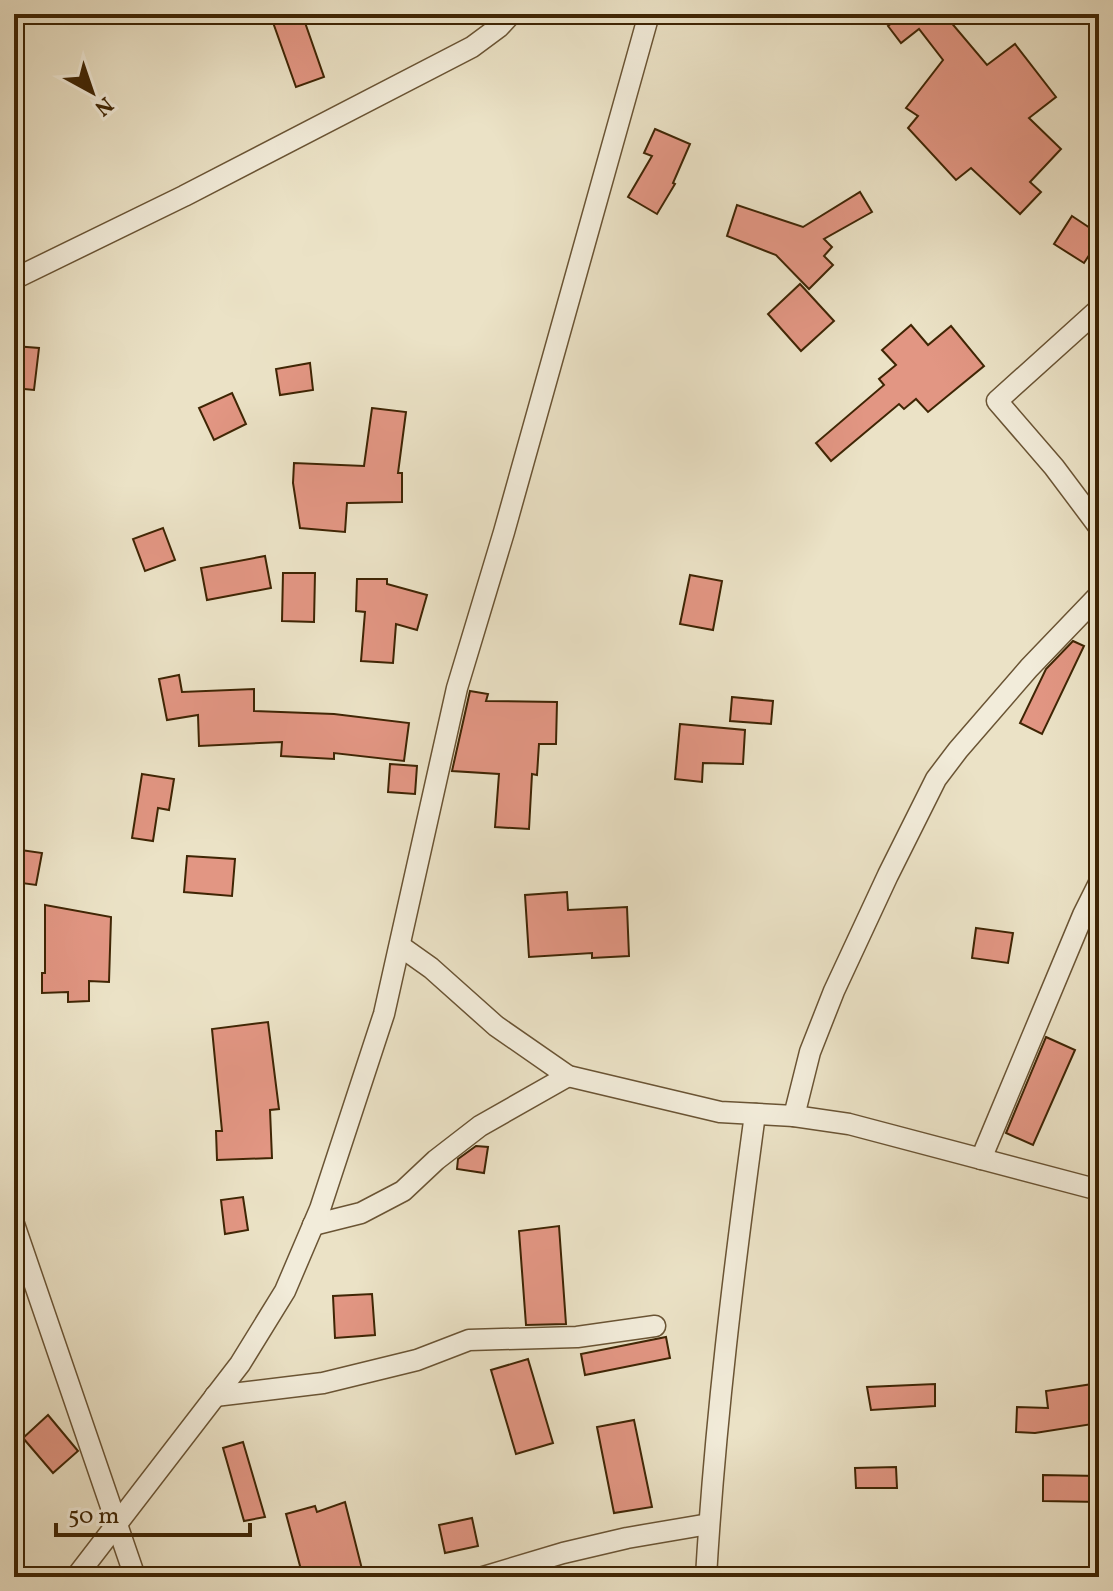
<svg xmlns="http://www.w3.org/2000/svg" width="1113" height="1591" viewBox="0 0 1113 1591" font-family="Vollkorn,serif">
<rect width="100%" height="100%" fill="#ebe2c6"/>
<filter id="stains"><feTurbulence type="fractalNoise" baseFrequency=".0025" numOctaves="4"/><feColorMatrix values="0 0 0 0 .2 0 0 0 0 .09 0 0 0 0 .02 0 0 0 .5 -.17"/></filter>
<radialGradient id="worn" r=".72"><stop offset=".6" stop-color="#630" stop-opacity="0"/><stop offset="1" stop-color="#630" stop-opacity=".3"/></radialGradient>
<g fill="#e29683" stroke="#3f2504" stroke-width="2">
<polygon points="270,14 302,14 324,77 296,87"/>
<polygon points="903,14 944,14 987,65 1015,44 1056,97 1029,118 1061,149 1030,182 1041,192 1020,214 971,168 956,180 908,128 918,116 906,108 943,60 919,29 901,43 888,26"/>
<polygon points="655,129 690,144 673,183 675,184 657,214 628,197 652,156 644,153"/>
<polygon points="860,192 872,212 824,239 832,247 824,256 833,265 809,289 776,255 727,236 737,205 803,227"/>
<polygon points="1072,216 1099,234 1099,240 1084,263 1054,244"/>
<polygon points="800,284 834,321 801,351 768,314"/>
<polygon points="911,325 928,345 951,326 984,366 928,412 916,399 904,409 899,404 831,461 816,443 884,385 879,379 896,365 882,350"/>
<polygon points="14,346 39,348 34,390 14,388"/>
<polygon points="310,363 313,390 280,395 276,369"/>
<polygon points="232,393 246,424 214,440 199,408"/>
<polygon points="372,408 406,412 398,473 402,473 402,502 347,503 345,532 300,528 293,483 294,463 364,466"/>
<polygon points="163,528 175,560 145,571 133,539"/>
<polygon points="265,556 271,588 207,600 201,568"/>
<polygon points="283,573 315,573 314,622 282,621"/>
<polygon points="690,575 722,581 713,630 680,624"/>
<polygon points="357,579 387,579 387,584 427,595 417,630 396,624 393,663 361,661 365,612 356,611"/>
<polygon points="1073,641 1084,646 1042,734 1020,723 1046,669"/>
<polygon points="179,675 182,692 254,689 254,711 334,714 409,723 404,761 334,753 334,759 281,756 282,742 199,746 198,715 167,720 159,679"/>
<polygon points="470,691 488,694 486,701 557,702 556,744 539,744 537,775 532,774 529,829 495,827 499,774 452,771"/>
<polygon points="732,697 773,701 771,724 730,721"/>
<polygon points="680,724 745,730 743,764 703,763 702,782 675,779"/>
<polygon points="390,764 417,766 415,794 388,792"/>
<polygon points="142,774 174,779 169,810 158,808 153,841 132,838"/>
<polygon points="14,849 42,853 36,885 14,882"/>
<polygon points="187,856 235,859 232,896 184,892"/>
<polygon points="567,892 568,910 627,907 629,956 592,958 592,953 529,957 525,895"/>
<polygon points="45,905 111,917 109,982 89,981 89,1001 68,1002 68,992 42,993 42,973 45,973"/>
<polygon points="976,928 1013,933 1008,963 972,958"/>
<polygon points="268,1022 279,1109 270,1110 272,1158 217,1160 216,1131 222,1131 212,1029"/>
<polygon points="1046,1037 1075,1050 1033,1145 1006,1133"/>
<polygon points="476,1146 488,1147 484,1173 457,1169 458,1159"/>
<polygon points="243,1197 248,1230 225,1234 221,1200"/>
<polygon points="559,1226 566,1324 526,1325 519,1231"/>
<polygon points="372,1294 375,1335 335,1338 333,1296"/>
<polygon points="666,1337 670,1358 585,1375 581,1354"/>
<polygon points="528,1359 553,1443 516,1454 491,1370"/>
<polygon points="1099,1383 1099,1423 1035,1433 1016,1432 1017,1407 1048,1408 1046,1391"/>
<polygon points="935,1384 935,1406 871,1410 867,1387"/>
<polygon points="48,1415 78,1451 53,1473 23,1438"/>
<polygon points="634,1420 652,1507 614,1513 597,1427"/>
<polygon points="243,1442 265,1517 244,1521 223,1448"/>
<polygon points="896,1467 897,1488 856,1488 855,1468"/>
<polygon points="1043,1475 1099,1476 1099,1502 1043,1501"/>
<polygon points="345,1502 364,1577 303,1577 286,1514 315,1506 317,1512"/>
<polygon points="472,1518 478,1546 445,1553 439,1525"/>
</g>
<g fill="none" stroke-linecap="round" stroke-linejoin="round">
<defs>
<g id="minor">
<polyline points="14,279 184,196 472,47 499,27 511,14"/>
<polyline points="1099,309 997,401 1054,467 1099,527"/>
<polyline points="400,946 431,968 496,1026 568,1076 720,1112 794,1116 849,1124 1099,1190"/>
<polyline points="794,1116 810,1052 834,991 888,875 936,779 958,750 1029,668 1099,595"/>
<polyline points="981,1159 1083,915 1099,883"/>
<polyline points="14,1224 135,1577"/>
<polyline points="313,1225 361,1213 403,1191 436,1160 480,1126 568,1076"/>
<polyline points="215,1396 323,1383 417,1360 469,1340 577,1337 655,1326"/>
<polyline points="76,1577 240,1364 285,1291 320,1209 384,1014 457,688 504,532 649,14"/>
<polyline points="483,1577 563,1553 627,1538 709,1524"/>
<path d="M706 1577C715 1422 734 1268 755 1114"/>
</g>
</defs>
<use href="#minor" stroke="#6a5434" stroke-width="23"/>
<use href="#minor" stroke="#f2ecda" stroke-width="20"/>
</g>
<rect width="1113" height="1591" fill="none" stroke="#ebe2c6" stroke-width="48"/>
<rect x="16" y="16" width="1081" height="1559" fill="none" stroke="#3f2504" stroke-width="4"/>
<rect x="24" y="24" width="1065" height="1543" fill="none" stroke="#3f2504" stroke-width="2"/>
<g transform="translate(92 92) rotate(140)" stroke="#f2ecda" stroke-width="6" paint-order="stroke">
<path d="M0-6L14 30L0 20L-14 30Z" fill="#3f2504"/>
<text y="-12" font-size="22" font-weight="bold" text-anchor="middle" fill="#3f2504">N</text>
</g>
<path d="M56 1523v12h194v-12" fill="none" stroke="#3f2504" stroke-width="4"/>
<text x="68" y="1523" font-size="24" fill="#3f2504" stroke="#f2ecda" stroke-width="6" paint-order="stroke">50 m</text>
<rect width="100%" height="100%" filter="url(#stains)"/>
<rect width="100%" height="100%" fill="url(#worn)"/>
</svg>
